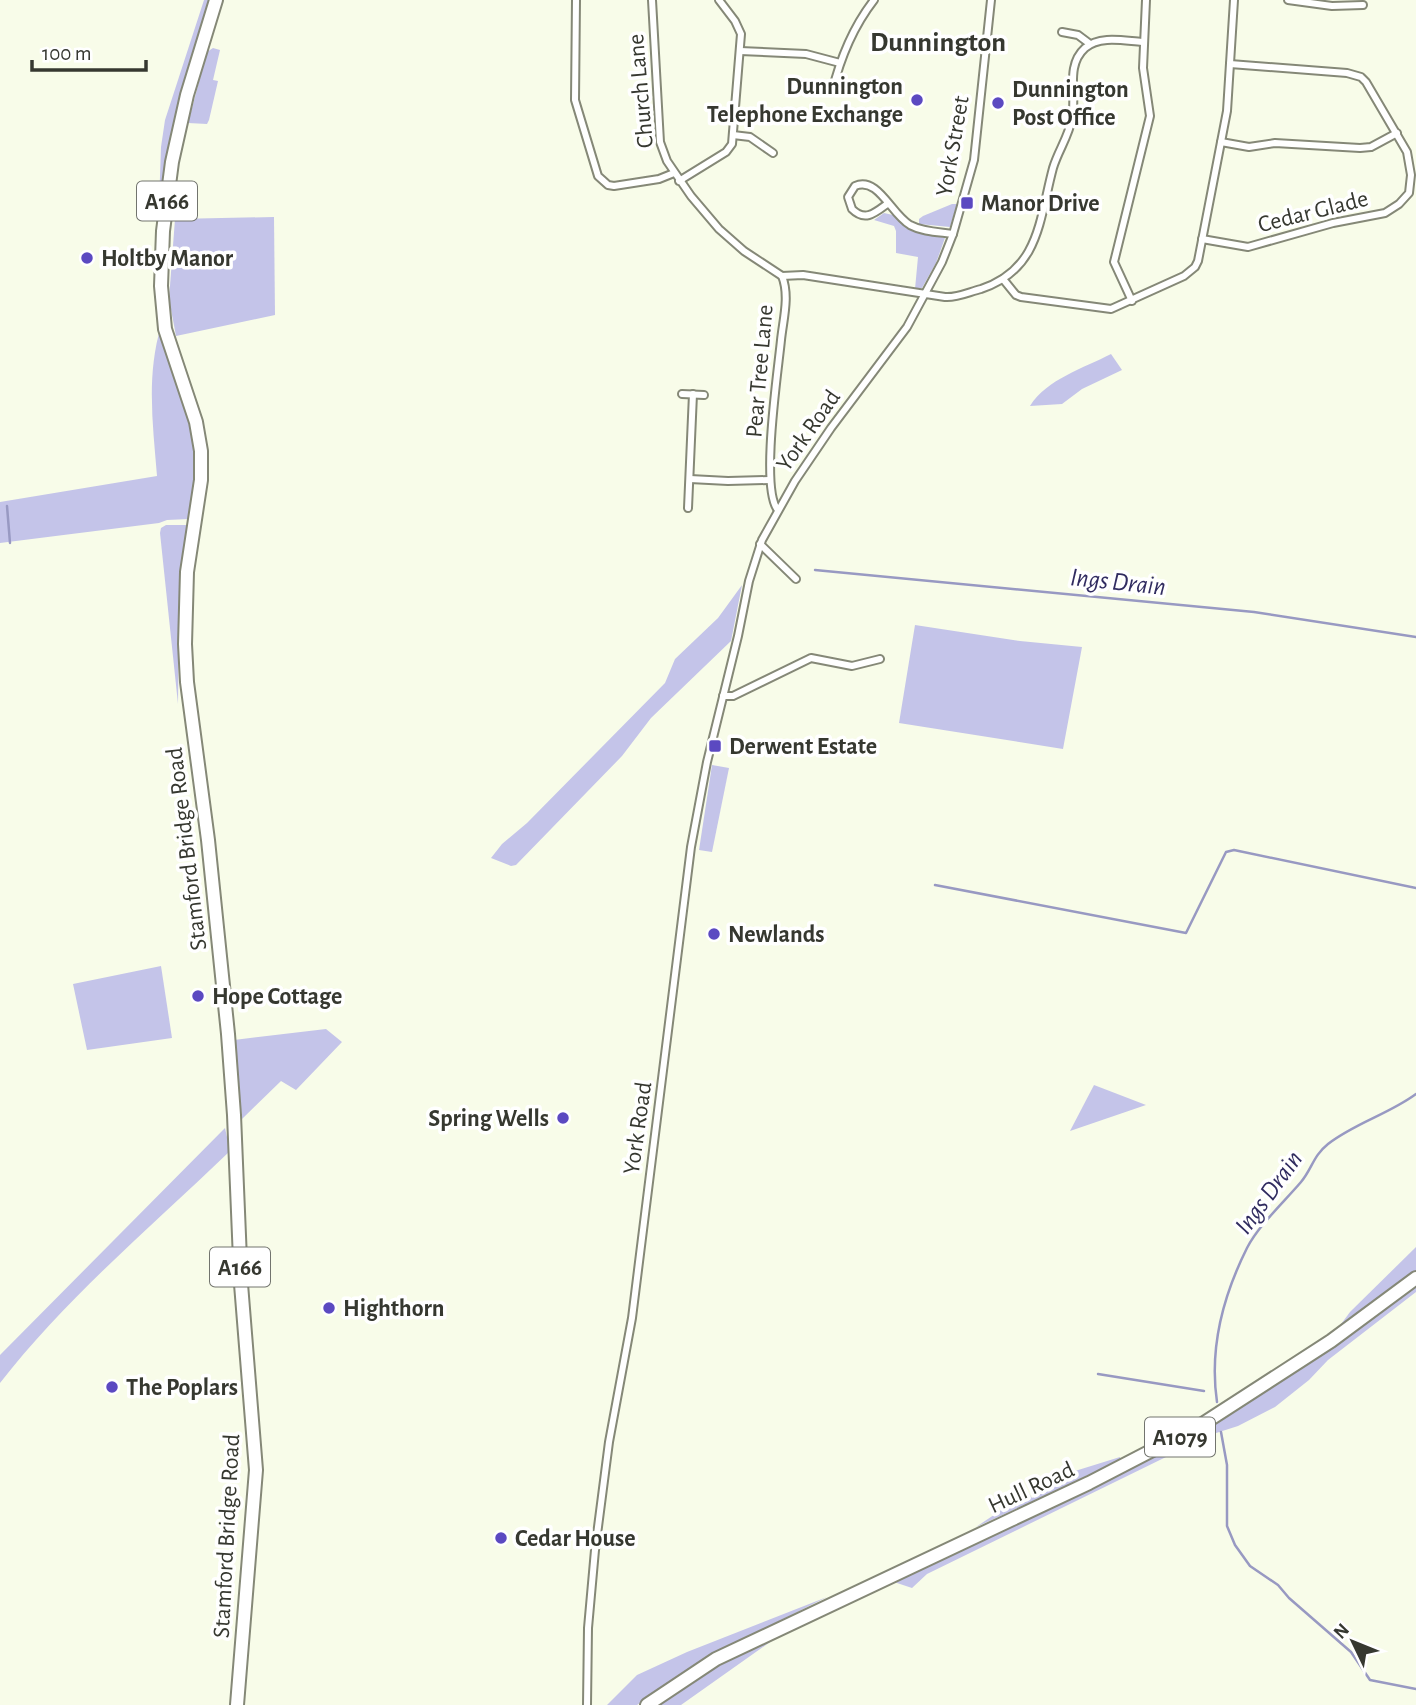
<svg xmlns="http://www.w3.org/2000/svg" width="1416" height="1705" viewBox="0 0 1416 1705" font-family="'Alegreya Sans',sans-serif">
<rect width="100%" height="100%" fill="#f8fce9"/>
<g fill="#c4c4e9">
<polygon points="204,0 211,0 188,66 170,147 158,234 161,147 165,120"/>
<polygon points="213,48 220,50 213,80 218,81 209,120 207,124 188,123 207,52"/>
<polygon points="952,204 957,204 950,227 919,224 919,219 923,216"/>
<polygon points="884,213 893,215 911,229 945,238 936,263 922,288 915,289 918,257 896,253 896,231 894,226 874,220"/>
<polygon points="274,217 275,315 176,336 169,299 175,219"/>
<path d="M161 326C167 367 187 403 195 443 200 468 194 495 189 519L167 520 159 523 0 543V502L157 476C153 426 146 376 161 326Z"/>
<path d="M1111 354 1122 370 1082 389 1062 404 1030 406C1047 379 1084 368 1111 354Z"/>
<polygon points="166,525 189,525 179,627 178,704 160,533 161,528"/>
<polygon points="742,585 731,641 651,718 622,756 516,865 511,866 491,858 502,844 527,823 665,683 675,659 718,618"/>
<polygon points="915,625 1020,641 1082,647 1063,749 899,723"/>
<polygon points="712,765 729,768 712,852 699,850"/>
<polygon points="161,966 172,1038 87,1050 73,984"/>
<polygon points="326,1029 342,1042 296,1090 281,1081 242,1119 234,1040"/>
<polygon points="1094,1085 1146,1105 1070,1131"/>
<path d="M225 1128 230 1151C152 1226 66 1298 0 1383V1355Z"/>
<polygon points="1416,1247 1416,1271 1336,1331 1350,1312"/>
<polygon points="1416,1283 1416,1292 1328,1360 1309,1380 1275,1407 1238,1426 1213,1434 927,1574 912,1588 894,1582 773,1640 681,1705 654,1705 714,1665 1235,1409 1309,1363"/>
<polygon points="1120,1457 1121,1461 976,1527 1028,1492 1032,1498 1046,1491 1043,1484 1075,1471"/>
<polygon points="827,1597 704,1659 637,1705 607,1705 637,1675 687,1652"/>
</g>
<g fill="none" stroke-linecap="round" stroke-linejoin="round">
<g stroke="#9899c2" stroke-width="2.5">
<polyline points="7,506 10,543"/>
<polyline points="815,570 1254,612 1416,637"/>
<polyline points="935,885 1186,933 1226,852 1234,850 1416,888"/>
<polyline points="1098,1374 1204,1391"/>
<path d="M1217 1402C1209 1348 1223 1296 1247 1248 1258 1226 1284 1202 1301 1182 1312 1169 1313 1156 1328 1144 1355 1123 1389 1114 1416 1094"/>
<polyline points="1221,1432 1227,1465 1227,1526 1235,1545 1250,1566 1278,1585 1289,1598 1351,1652 1370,1680 1416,1689"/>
</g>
<defs>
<g id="street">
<polyline points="576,0 575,100 598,176 608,185 614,186 659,179 674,173"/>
<path d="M652 0 660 142 667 161 691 196 719 229 744 251 782 276 803 275 945 297C957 298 969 292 981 289 1040 269 1039 220 1053 168 1058 151 1069 136 1072 118 1077 95 1065 66 1085 48 1100 35 1125 41 1142 42"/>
<polyline points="1288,0 1332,6 1363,5"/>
<polyline points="1062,32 1078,35 1090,44"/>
<polyline points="740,51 806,54 840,63"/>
<path d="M832 92C840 59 853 27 874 0"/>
<polyline points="733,135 750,137 773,153"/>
<polyline points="1221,142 1249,147 1275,143 1360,148 1371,147 1397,133"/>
<polyline points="679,181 726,152 732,144 741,34 735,21 719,0"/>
<path d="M887 204C875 213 865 222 852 209L848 197 855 186C878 176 891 214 910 225 923 232 939 232 953 234"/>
<polyline points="1202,239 1248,247 1333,223 1385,213 1399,204 1409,193 1411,175 1407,152 1366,82 1361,77 1347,73 1230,64"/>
<polyline points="1003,279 1016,295 1021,297 1111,309 1184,276 1195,267 1198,261 1227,111 1234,0"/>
<polyline points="1132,301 1114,262 1150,116 1143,68 1146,0"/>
<polyline points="682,394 704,395"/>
<polyline points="690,479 728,481 769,480"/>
<polyline points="688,508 693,394"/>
<path d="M778 510C760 490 778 371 781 340 783 320 790 296 782 276"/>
<polyline points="760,544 796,579"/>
<polyline points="723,696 733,696 811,658 852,666 880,659"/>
<polyline points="587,1705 588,1628 595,1550 609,1442 632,1318 691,847 707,762 738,636 749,581 762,540 795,481 831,428 907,327 942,262 953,234 974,160 991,0"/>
</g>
<g id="highway">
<polyline points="216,0 187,95 172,162 163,231 161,286 165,329 196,422 201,451 201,480 187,572 185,644 187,682 208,840 228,1034 234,1115 241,1284 256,1470 237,1705"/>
<polyline points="647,1705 716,1659 1089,1483 1201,1425 1331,1341 1416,1278"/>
</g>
</defs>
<use href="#street" stroke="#858877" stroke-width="10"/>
<use href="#highway" stroke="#858877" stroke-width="16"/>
<use href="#street" stroke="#fff" stroke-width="6"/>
<use href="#highway" stroke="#fff" stroke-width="12"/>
</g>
<g fill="#5b49c1" stroke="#fff" stroke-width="2.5">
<circle cx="917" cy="100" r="7"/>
<circle cx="998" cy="103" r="7"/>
<rect x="960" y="196" width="14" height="14" rx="3.5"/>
<circle cx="87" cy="258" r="7"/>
<rect x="708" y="739" width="14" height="14" rx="3.5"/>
<circle cx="714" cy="934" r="7"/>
<circle cx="198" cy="996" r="7"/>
<circle cx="563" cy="1118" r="7"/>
<circle cx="329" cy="1308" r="7"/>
<circle cx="112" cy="1387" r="7"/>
<circle cx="501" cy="1538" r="7"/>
</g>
<g text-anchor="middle" stroke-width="7" stroke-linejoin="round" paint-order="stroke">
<g fill="#fff" stroke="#72746e" stroke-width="2">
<rect x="137" y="181.5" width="60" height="39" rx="5"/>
<rect x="210" y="1247.5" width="60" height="39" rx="5"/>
<rect x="1145" y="1417.5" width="70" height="39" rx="5"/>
</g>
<g font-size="23" font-weight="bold" fill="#363830">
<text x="167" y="209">A166</text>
<text x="240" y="1275">A166</text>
<text x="1180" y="1445">A1079</text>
</g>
<g font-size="24" font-weight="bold" fill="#363830" stroke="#fff" text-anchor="start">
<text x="903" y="94" text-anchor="end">Dunnington<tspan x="903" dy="28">Telephone Exchange</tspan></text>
<text x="1012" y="97">Dunnington<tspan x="1012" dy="28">Post Office</tspan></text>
<text x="981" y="211">Manor Drive</text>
<text x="101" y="266">Holtby Manor</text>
<text x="729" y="754">Derwent Estate</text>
<text x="728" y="942">Newlands</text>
<text x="212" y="1004">Hope Cottage</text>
<text x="549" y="1126" text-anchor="end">Spring Wells</text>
<text x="343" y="1316">Highthorn</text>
<text x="126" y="1395">The Poplars</text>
<text x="515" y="1546">Cedar House</text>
</g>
<g font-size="24" fill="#363830" stroke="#fff">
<text transform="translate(640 91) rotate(-95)" y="8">Church Lane</text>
<text transform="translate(952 146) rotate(-80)" y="8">York Street</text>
<text transform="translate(1313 211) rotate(-14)" y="8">Cedar Glade</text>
<text transform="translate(759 371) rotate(-85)" y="8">Pear Tree Lane</text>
<text transform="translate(808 430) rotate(-55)" y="8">York Road</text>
<text transform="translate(186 849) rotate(-97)" y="8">Stamford Bridge Road</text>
<text transform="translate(637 1128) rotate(-82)" y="8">York Road</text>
<text transform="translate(1031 1487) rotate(-25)" y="8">Hull Road</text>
<text transform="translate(226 1536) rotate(-87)" y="8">Stamford Bridge Road</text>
</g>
<g font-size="26" font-style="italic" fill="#312c60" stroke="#fff">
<text transform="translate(1118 581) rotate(6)" y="9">Ings Drain</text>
<text transform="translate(1268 1192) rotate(-54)" y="9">Ings Drain</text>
</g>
<g font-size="28" font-weight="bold" fill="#363830" stroke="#fff">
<text x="938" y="51">Dunnington</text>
</g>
</g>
<g transform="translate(1353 1642) rotate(313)" stroke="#ffffff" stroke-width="5" paint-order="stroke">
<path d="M0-5L12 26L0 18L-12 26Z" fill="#363830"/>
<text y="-10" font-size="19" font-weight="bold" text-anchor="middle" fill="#363830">N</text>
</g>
<path d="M32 60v10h114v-10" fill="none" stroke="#363830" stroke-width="3.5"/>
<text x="42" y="60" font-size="21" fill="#363830" stroke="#ffffff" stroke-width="5" paint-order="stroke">100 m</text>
</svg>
